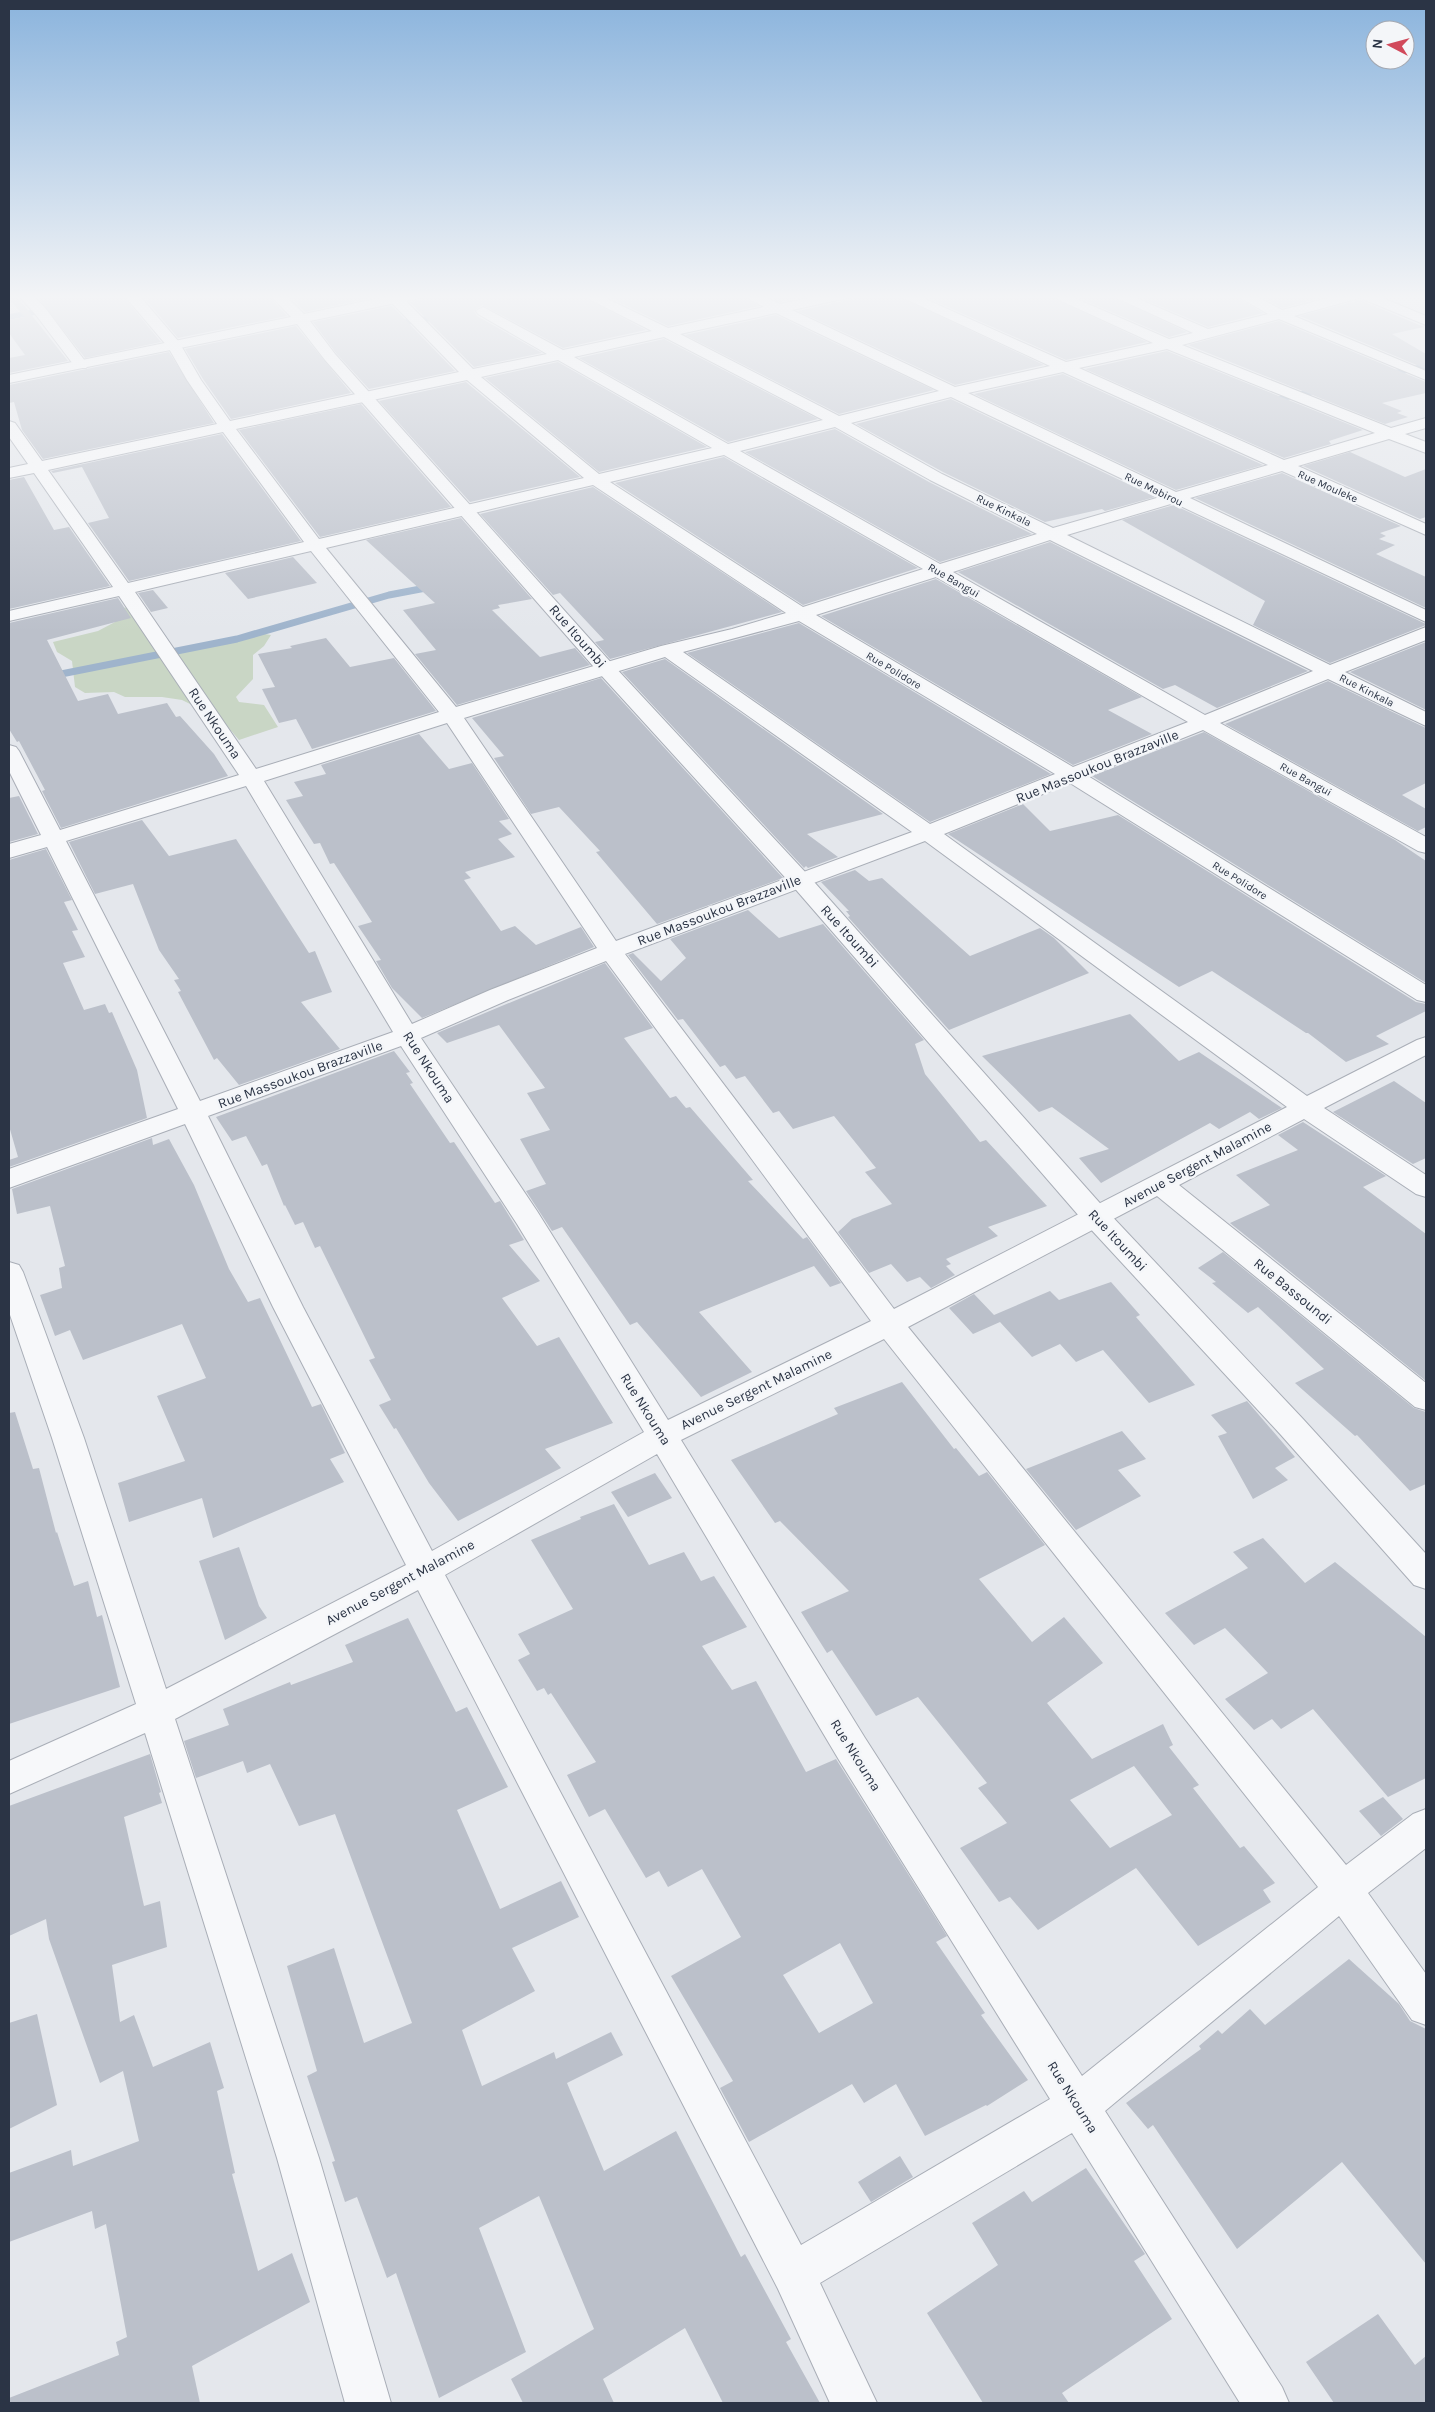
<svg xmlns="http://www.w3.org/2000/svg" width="1435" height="2412" viewBox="0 0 1435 2412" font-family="Karla,sans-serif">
<rect width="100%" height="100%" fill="#e4e7ec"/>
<polygon fill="#c9d6c5" points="116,607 129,608 160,652 224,644 259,633 271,635 264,646 253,655 253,679 236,697 239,702 264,705 278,727 239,740 222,720 182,700 162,697 125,697 114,692 85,693 75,687 72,661 57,652 53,642 98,631 115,622"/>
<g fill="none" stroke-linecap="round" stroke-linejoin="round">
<g stroke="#9fb4cc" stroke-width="5.5">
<polyline points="9,317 45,310"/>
<polyline points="394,324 439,317"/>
<polyline points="1390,374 1426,366"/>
<polyline points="1270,401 1319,390"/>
</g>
<polyline stroke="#9fb4cc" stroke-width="7" points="51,676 237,639 389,595 431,587"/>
</g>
<g fill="#bbc0ca" fill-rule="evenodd">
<polygon points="9,294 15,294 68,361 9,373 9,358 25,355 9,333 9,320 25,317 9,299"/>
<polygon points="35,294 121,294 161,342 85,358"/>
<polygon points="141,294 267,294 287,316 178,338"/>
<polygon points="287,294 389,294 305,312"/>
<polygon points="429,294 577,294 646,330 563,348 482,305 474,311 477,316 542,353 474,367 410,302 421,300"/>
<polygon points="602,294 738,294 759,306 668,326"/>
<polygon points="763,294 817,294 780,302"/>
<polygon points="856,294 893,294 1044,365 955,385 798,311 852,299"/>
<polygon points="919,294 1044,294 1147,342 1066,360"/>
<polygon points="1070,294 1106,294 1187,332 1169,337"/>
<polygon points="1132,294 1232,294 1263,313 1208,327"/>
<polygon points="1256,294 1335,294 1282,308"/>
<polygon points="1360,300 1424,327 1392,334 1426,354 1426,369 1300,316"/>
<polygon points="392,306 455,371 369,389 336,353 313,322"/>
<polygon points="776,315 934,390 839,414 685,335"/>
<polygon points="1279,321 1426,382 1426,393 1382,403 1402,411 1397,413 1408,417 1385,424 1188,345"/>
<polygon points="296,326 351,393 231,419 203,379 185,349"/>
<polygon points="664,339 818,419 728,442 579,358"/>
<polygon points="1167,351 1363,430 1329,441 1331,444 1284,458 1085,369"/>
<polygon points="169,352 214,423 43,459 22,430 14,402 9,403 9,385"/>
<polygon points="558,362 707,447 599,472 485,378"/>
<polygon points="1063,374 1263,465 1176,490 974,394"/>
<polygon points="466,382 580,477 470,502 379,401"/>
<polygon points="951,399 1155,497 1105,511 1102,509 1045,522 943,472 856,424"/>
<polygon points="361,404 451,507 320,537 239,430"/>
<polygon points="835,429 929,482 1032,534 940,562 745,452"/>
<polygon points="222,434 301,541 129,581 88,523 109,518 82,467 53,473 51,471"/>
<polygon points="1350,452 1405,477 1426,469 1426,517 1420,519 1303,466"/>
<polygon points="724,457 918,568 803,605 615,483"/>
<polygon points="1282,473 1401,526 1380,533 1386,536 1379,539 1395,545 1376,554 1426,577 1426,608 1195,498"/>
<polygon points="24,477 54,530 69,527 110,586 9,609 9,480"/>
<polygon points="593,487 782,612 610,659 595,642 604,640 560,593 553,595 480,514"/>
<polygon points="1174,505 1426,624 1426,625 1330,663 1253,625 1265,601 1122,520"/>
<polygon points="461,518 532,599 498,605 500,608 492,610 540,657 575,648 590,665 457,705 415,654 436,650 403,610 435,603 366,540"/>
<polygon points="1050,542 1308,671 1217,708 1175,685 1163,689 958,572"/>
<polygon points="293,557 317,583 248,599 225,573"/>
<polygon points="936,579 1142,697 1108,710 1152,734 1073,765 821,616"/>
<polygon points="153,590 168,608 151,612 138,593"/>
<polygon points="118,598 131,618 47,640 78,701 108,694 118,714 167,703 176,717 180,716 214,754 228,776 61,828 42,791 45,790 19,741 17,742 9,729 9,623"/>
<polygon points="799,623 1051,774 930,822 687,653"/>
<polygon points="326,638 350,667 394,658 436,711 312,749 296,719 279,723 262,689 275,687 258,654 292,648 290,646"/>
<polygon points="1426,642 1426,710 1350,672"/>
<polygon points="665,659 883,814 807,834 838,857 808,868 806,866 804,868 622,672"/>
<polygon points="601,678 783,878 657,924 596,852 600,851 559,807 531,814 494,758 504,756 472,718"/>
<polygon points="1328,681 1426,728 1426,783 1402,795 1426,809 1426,827 1418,831 1225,724"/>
<polygon points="1204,732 1395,840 1426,861 1426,983 1092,776"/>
<polygon points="419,734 449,769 472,763 509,819 499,821 512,834 498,839 515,857 465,872 471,878 464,880 501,931 515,926 536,945 581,927 594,947 422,1018 392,988 376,961 381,960 358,926 372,922 334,863 330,864 320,843 314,844 286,800 303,796 294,782 326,774 321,765"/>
<polygon points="19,796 38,834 9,842 9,798"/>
<polygon points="1023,804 1050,831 1118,815 1416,1002 1426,1004 1426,1011 1376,1036 1389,1044 1346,1062 1308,1033 1306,1033 1212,971 1179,987 948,834"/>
<polygon points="142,820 169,856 236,839 309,953 315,951 332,992 301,1002 340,1049 239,1085 217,1058 214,1060 178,992 181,991 174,980 179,979 159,950 133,884 95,894 69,842"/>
<polygon points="46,849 72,900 64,902 78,930 72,931 85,957 63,963 84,1010 105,1004 109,1013 112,1012 137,1070 147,1118 9,1167 9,1160 18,1157 9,1126 9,860"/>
<polygon points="855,870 869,881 882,878 970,956 1040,928 1054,938 1089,973 949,1030 848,917 850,916 846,911 849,911 821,882"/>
<polygon points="748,910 779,938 823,924 924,1040 915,1044 925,1074 980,1142 986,1140 1047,1206 988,1227 998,1236 946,1259 951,1264 946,1266 955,1275 931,1288 920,1277 907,1282 891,1264 869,1273 838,1232 852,1219 892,1204 865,1172 876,1168 834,1116 793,1129 779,1111 773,1113 745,1076 736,1079 725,1065 720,1067 683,1019 678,1020 628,955 633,953 661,981 686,958 670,939"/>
<polygon points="605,963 653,1028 624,1038 670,1098 676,1096 686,1108 690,1107 753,1180 748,1181 803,1239 807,1237 841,1283 830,1287 814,1266 699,1312 752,1372 701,1397 637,1322 630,1325 562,1227 552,1231 526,1191 546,1184 520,1139 550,1130 527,1093 545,1088 499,1025 447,1043 437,1033"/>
<polygon points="1130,1014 1179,1061 1199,1052 1282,1108 1259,1119 1250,1112 1219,1129 1210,1123 1101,1183 1079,1158 1109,1149 1052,1107 1039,1112 982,1056"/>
<polygon points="394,1051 410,1072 406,1073 413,1083 410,1084 450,1143 454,1142 495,1203 500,1201 524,1240 509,1245 540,1281 502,1298 537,1346 559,1337 613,1423 545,1449 561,1468 458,1521 429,1483 396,1428 394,1429 379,1405 391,1400 369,1360 375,1358 320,1246 315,1248 303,1222 295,1225 285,1205 284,1206 267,1164 262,1166 246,1136 232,1141 216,1117"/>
<polygon points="1394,1081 1426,1103 1426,1158 1413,1164 1333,1112"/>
<polygon points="1303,1122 1386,1176 1363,1187 1426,1234 1426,1381 1230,1223 1270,1205 1236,1175 1298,1150 1278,1135"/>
<polygon points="152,1138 153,1145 169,1139 194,1185 229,1269 248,1302 260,1298 312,1407 321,1404 345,1453 330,1459 344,1482 213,1538 202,1498 129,1522 118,1483 185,1461 157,1396 206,1378 182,1324 83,1360 70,1330 55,1336 40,1295 62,1288 59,1268 65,1266 50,1206 17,1214 12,1189"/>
<polygon points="1223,1252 1414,1408 1426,1412 1426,1484 1410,1491 1357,1435 1355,1436 1295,1383 1324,1369 1258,1307 1248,1313 1212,1283 1216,1282 1198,1268"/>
<polygon points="1111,1282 1140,1315 1136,1317 1195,1385 1149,1403 1103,1350 1076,1362 1060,1344 1032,1357 1000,1322 973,1334 949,1308 974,1294 994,1315 1050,1291 1059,1300"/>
<path d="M902 1382 954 1449 956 1448 979 1476 987 1472 1045 1545 979 1579 1032 1642 1064 1617 1103 1663 1047 1703 1092 1759 1163 1724 1173 1745 1169 1747 1199 1785 1193 1788 1240 1848 1244 1846 1275 1883 1263 1890 1271 1902 1198 1946 1136 1868 1038 1930 1010 1897 999 1902 960 1848 1007 1823 978 1788 987 1783 918 1697 876 1716 832 1650 827 1653 801 1612 849 1591 780 1521 775 1523 731 1460 838 1414 834 1408ZM1134 1766 1172 1815 1110 1848 1070 1800Z"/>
<polygon points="1247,1401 1295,1457 1275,1468 1288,1480 1253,1499 1218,1436 1227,1433 1211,1415"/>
<polygon points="15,1412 33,1469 39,1468 56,1533 57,1532 74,1586 88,1581 97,1617 102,1615 120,1687 9,1724 9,1413"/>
<polygon points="1122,1431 1146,1459 1118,1470 1141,1496 1076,1530 1026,1469"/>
<polygon points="655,1473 672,1498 628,1517 611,1492"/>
<path d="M614 1504 649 1565 684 1552 701 1581 714 1576 747 1627 702 1646 732 1690 756 1681 806 1772 836 1759 947 1936 936 1942 985 2013 981 2015 1028 2080 987 2106 986 2105 925 2136 896 2084 864 2103 852 2084 749 2142 720 2088 733 2081 671 1976 741 1937 702 1869 668 1887 659 1871 646 1878 605 1809 589 1817 567 1775 596 1762 551 1693 548 1695 544 1688 537 1691 518 1660 530 1654 518 1634 573 1609 531 1540 581 1519 580 1517ZM840 1943 873 2003 819 2033 783 1975Z"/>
<polygon points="1263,1538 1305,1583 1335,1562 1426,1637 1426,1778 1388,1797 1313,1709 1281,1729 1272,1719 1254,1730 1225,1699 1268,1673 1225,1628 1194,1645 1165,1613 1248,1568 1233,1552"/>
<polygon points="239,1547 259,1606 267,1618 225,1640 199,1561"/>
<polygon points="408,1618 456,1712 467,1707 508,1787 457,1810 500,1909 561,1881 579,1917 512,1948 535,1991 462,2030 482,2086 554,2052 556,2059 611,2032 623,2055 567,2083 604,2171 676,2131 741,2257 745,2254 791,2339 786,2342 820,2403 723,2403 685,2328 603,2379 614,2403 523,2403 511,2379 594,2329 539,2196 479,2228 526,2352 439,2398 396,2273 387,2278 357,2197 345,2202 332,2162 335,2161 307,2076 317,2071 287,1966 334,1948 364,2043 412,2023 335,1814 299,1826 270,1764 247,1773 243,1761 196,1778 184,1741 229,1725 223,1709 290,1682 291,1685 353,1662 345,1645"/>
<polygon points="150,1754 161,1792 159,1793 162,1803 124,1817 144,1906 160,1901 167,1947 112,1965 120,2022 134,2015 153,2067 210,2042 224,2088 217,2091 235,2173 232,2174 258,2271 292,2253 310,2302 192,2366 200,2403 9,2403 9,2398 119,2355 116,2342 127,2337 106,2224 95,2229 92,2211 9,2242 9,2173 71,2150 73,2166 139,2141 123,2071 100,2083 49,1939 46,1919 9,1936 9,1806"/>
<polygon points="1383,1797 1403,1819 1381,1836 1359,1811"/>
<polygon points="1349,1959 1399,2004 1410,2021 1426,2029 1426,2264 1342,2162 1237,2249 1153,2125 1148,2129 1126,2103 1201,2049 1199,2046 1218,2030 1222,2034 1250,2009 1265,2025"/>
<polygon points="37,2014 57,2105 9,2129 9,2023"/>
<polygon points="900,2156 913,2177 871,2202 858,2182"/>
<polygon points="1086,2168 1145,2254 1134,2261 1172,2319 1062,2393 1069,2403 983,2403 927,2313 998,2265 972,2223 1024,2191 1032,2202"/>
<polygon points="1378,2314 1415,2365 1426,2356 1426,2403 1334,2403 1306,2362"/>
</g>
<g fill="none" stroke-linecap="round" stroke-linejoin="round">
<defs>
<g id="minor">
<polygon points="17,294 32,294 46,309 88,365 86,368 76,368 36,315"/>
<path d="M123 294H138L179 342 201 380 230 421 459 372 391 302 389 299 396 295 401 296 473 369 547 354 478 314 476 311 483 307 563 350 652 331 579 294H597L668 328 764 307 740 294H758L780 304 827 294H854L852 297 792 310 955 387 1050 366 895 294H914L1066 362 1153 343 1046 294H1065L1169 339 1193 333 1108 294H1127L1208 329 1268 314 1234 294H1252L1282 310 1344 294H1373L1426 316V325L1360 298 1294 316 1426 371V380L1279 319 1182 345 1391 428 1426 418V428L1405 434 1426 442V453L1389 439 1298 466 1426 524V535L1282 471 1190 498 1426 610V622L1174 503 1067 535 1330 665 1426 627V640L1345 672 1426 712V726L1328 679 1220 723 1426 837V853L1418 851 1203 730 1088 776 1426 985V1002L1417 1000 1070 783 944 834 1307 1096 1417 1040 1426 1037V1055L1324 1108 1426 1175V1197L1416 1194 1304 1119 1179 1185 1426 1383V1410L1415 1407 1157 1196 908 1327 1346 1865 1413 1814 1426 1809V1848L1368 1893 1426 1974V2025L1412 2020 1339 1916 1105 2111 1282 2387 1289 2403H1240L1072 2133 820 2283 877 2403H830L778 2289 418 1590 175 1719 319 2158 391 2403H345L277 2158 145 1733 9 1794V1761L136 1704 52 1438 9 1312V1262L19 1265 23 1272 84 1438 166 1689 406 1565 273 1307 185 1124 9 1188V1169L178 1109 47 847 9 858V844L41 835 9 771V745L16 747 19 751 60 830 239 775 119 596 9 621V611L113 587 34 473 9 478V468L28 464 9 437V421L15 423 42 461 217 424 187 380 168 347ZM776 313 939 391 839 416 680 334ZM664 337 823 420 728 444 574 357ZM1167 349 1375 433 1284 460 1079 368ZM558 360 712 448 599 474 481 377ZM1063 372 1268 465 1176 492 968 393ZM467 380 584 478 319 539 236 429ZM951 397 1160 497 1053 528 942 474 851 423ZM835 427 930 480 1037 534 940 564 740 451ZM223 432 304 542 128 583 48 470ZM724 455 923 569 803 607 610 482ZM593 485 786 613 732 629 661 646 456 707 326 548ZM1050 540 1313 671 1205 715 953 572ZM311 551 439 712 256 769 135 592ZM936 577 1188 722 1073 767 816 615ZM799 621 1055 774 930 824 683 652ZM665 657 912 832 616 941 464 718ZM447 723 597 948 490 990 412 1024 264 781ZM246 786 393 1032 200 1101 66 841ZM925 841 1287 1107 894 1309 625 954ZM606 961 871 1321 668 1420 537 1211 421 1038 508 1000ZM401 1046 517 1224 644 1432 432 1551 303 1307 208 1116ZM884 1339 1318 1887 1082 2076 865 1738 681 1440ZM657 1454 839 1760 1050 2099 801 2245 445 1575Z"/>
</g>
<polygon id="tertiary" points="269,294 284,294 304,314 399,294 427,294 420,298 310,321 335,354 614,666 807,874 1106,1210 1303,1419 1426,1554 1426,1589 1414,1585 1281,1435 1086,1224 791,884 600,674 325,360 297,324 9,383 9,375 291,317"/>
</defs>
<use href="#minor" stroke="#a9aeb7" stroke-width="2"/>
<use href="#tertiary" stroke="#a9aeb7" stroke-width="2"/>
<use href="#minor" fill="#f7f8fa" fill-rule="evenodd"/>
<use href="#tertiary" fill="#f7f8fa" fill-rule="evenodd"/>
</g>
<linearGradient id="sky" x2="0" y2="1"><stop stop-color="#8bb4dd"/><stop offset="0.47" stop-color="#f3f4f6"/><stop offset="1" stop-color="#f3f4f6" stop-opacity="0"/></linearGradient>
<rect width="1435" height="632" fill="url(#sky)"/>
<g text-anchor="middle" stroke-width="5" stroke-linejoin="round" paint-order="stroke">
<g font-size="11" fill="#2b3445" stroke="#f4f6f9">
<text transform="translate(1328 486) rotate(24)" y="4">Rue Mouleke</text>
<text transform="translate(1154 489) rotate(26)" y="4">Rue Mabirou</text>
<text transform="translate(1004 510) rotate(26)" y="4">Rue Kinkala</text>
<text transform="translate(954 580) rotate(30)" y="4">Rue Bangui</text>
<text transform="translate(894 670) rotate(31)" y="4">Rue Polidore</text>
<text transform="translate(1367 690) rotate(27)" y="4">Rue Kinkala</text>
<text transform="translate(1306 779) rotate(29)" y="4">Rue Bangui</text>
<text transform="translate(1240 880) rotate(32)" y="4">Rue Polidore</text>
</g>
<g font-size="14" fill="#2b3445" stroke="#f4f6f9">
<text transform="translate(578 636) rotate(49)" y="5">Rue Itoumbi</text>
<text transform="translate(215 723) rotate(56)" y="5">Rue Nkouma</text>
<text transform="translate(1097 766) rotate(-22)" y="5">Rue Massoukou Brazzaville</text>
<text transform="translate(719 910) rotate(-21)" y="5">Rue Massoukou Brazzaville</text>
<text transform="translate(850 936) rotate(48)" y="5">Rue Itoumbi</text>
<text transform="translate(429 1067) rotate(57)" y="5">Rue Nkouma</text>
<text transform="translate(300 1074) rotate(-20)" y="5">Rue Massoukou Brazzaville</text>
<text transform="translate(1197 1164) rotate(-28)" y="5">Avenue Sergent Malamine</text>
<text transform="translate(1118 1240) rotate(47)" y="5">Rue Itoumbi</text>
<text transform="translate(1293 1291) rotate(39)" y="5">Rue Bassoundi</text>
<text transform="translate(756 1389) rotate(-26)" y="5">Avenue Sergent Malamine</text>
<text transform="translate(646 1409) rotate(58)" y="5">Rue Nkouma</text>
<text transform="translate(400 1582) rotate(-28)" y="5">Avenue Sergent Malamine</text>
<text transform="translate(856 1755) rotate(58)" y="5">Rue Nkouma</text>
<text transform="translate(1073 2097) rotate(58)" y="5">Rue Nkouma</text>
</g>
</g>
<rect width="1435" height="2412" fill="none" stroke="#2b3445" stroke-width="20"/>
<g transform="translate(1390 45) rotate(276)"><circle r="24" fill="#f4f6f9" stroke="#a4a8b1"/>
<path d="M0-4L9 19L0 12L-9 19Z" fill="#d1495b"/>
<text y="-8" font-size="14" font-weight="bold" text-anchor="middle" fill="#2b3445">N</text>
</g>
</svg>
